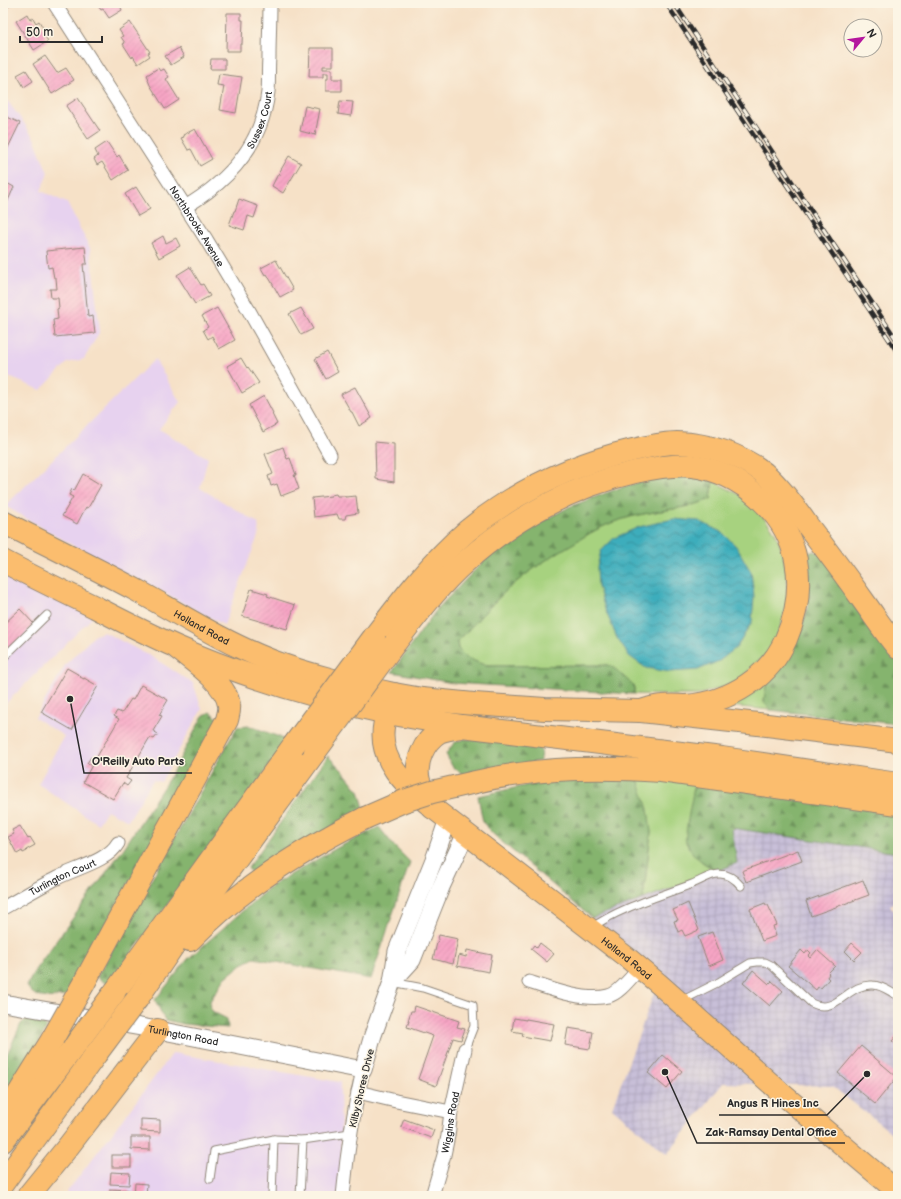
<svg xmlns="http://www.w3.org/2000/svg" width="901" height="1199" viewBox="0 0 901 1199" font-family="'Balsamiq Sans',sans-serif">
<defs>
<pattern id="industrial-grid" width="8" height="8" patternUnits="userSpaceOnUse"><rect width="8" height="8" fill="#c8bfd8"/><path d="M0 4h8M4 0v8" fill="none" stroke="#aca4ba"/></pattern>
<pattern id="forest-firs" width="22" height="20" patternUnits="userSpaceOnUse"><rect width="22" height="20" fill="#85b46e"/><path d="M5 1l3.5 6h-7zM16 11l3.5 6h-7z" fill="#6d935b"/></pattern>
<pattern id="water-waves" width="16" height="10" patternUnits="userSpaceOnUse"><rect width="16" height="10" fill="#3eadbc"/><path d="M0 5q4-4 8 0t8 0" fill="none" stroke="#348d99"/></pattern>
<pattern id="building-hatch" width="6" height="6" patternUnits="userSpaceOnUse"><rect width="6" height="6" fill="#f7a5c5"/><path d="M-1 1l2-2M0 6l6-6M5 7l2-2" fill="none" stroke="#d48ea9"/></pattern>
</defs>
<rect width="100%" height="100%" fill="#fcf5e5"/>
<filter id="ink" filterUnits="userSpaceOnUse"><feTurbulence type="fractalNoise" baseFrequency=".025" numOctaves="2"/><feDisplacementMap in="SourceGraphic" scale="8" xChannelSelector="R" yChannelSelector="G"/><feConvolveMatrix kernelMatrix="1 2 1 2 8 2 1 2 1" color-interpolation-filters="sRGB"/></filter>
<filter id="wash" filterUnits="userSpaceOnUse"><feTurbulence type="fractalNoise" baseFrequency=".012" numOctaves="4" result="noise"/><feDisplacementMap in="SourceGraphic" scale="16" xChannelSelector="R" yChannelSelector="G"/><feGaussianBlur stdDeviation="0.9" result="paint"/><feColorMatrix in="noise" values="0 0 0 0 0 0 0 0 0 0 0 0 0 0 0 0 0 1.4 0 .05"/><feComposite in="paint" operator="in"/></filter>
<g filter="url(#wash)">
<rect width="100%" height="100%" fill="#f6e1c7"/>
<g fill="#e7d2ef">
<polygon points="3,95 24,123 35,140 48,173 41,191 67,203 90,248 100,331 84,359 67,363 41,390 4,375 3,375"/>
<polygon points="155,359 180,402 159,429 208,458 200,488 258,523 259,533 224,625 155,588 93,557 5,506"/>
<polygon points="3,571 93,617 3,706"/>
<polygon points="104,632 152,657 193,683 202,709 161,782 153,780 128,821 107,810 98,824 38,784 64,736 35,718 65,665 95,635"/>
<polygon points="173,1053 340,1082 342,1196 64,1196"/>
</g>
<polygon fill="url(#industrial-grid)" points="732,828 898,853 898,901 890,905 898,916 898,1138 832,1086 723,1083 667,1154 612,1108 661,974 592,918 736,863"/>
<g fill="#a7d27f" stroke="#697e55">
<path d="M713 481 750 500 775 532 783 553 787 576V605L779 632 768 652 737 682 698 695H670L634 694V686L608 665 487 666 467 659 458 649 457 642C474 624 490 605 509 588 529 571 551 556 573 543 588 534 603 525 619 520 649 510 682 511 711 499Z"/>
<polygon points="773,673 766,686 764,702 770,710 730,706"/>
<polygon points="638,779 695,783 702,862 717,871 643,899 651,832"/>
</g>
<g fill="url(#forest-firs)" stroke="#58704c">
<path d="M666 475 690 476 713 481 711 499C682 511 649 510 620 520 603 525 588 534 574 543 551 556 529 571 509 588 490 605 474 624 457 642L458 649 467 658 487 666 608 665 614 668 634 686V694L453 683 392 672 437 609 485 560 522 533 569 507 622 487Z"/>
<polygon points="814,551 820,553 898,661 898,724 770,710 764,702 766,686 803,623 808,606 808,581 806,554"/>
<path d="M210 712 220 720 66 996C50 997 36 1002 27 986L35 970 124 848 171 775 203 716Z"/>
<polygon points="250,726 282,738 286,744 108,985 97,977 237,727"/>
<polygon points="464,739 535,743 541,751 540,761 465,776 452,766 446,754 454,743"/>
<polygon points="328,756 342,770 359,791 364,808 254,876 248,868"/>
<polygon points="567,778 638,779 648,809 651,832 643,899 592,918 501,841 490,831 483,822 478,796 533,784"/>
<path d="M695 783 898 813V853L732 828 737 863 717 871C705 864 691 856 686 842 684 836 693 792 695 783Z"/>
<polygon points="379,827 394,846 410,862 371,979 254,958 242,964 225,978 210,1001 211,1010 217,1014 227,1019 228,1028 183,1024 165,1020 155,1000 188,959 271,886 335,849"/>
<polygon points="27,1019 33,1019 47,1027 3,1106 3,1063 21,1024"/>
</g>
<polygon fill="url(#water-waves)" stroke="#346c74" points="673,519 699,521 723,533 736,546 751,572 754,596 752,622 737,647 719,661 698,670 670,672 646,668 629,656 617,638 605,609 598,586 597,567 601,551 614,538 639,527"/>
<g id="blocks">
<g fill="url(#building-hatch)">
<polygon points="3,3 14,3 6,8"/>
<polygon points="96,3 119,3 122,10 109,18 103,9 101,10"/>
<polygon points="227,13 241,13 241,20 243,20 242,44 240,44 240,51 226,51"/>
<polygon points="27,14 30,20 33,18 36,23 39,21 46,33 44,35 48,41 34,50 16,21"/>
<polygon points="130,22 150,52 148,53 150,56 138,64 133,56 132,58 123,44 125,43 121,37 123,36 119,30"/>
<polygon points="179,48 184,57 171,65 165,56"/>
<polygon points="310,48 333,48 333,66 323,66 323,69 332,69 332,79 342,79 342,91 326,91 326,79 328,79 328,73 323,73 323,77 309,77"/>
<polygon points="45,56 57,73 66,68 74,80 52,94 33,64"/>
<polygon points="211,59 225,59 225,69 210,69"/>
<polygon points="158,68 160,71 164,69 169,77 166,79 179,100 165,109 150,85 148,80 149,79 147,75"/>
<polygon points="26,70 33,81 24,87 17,75"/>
<polygon points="219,74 242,77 236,113 220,110 224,86 217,85"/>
<polygon points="78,98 100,131 88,139 66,106"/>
<polygon points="340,101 353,102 351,116 338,114"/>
<polygon points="305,106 320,109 315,135 300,131"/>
<polygon points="3,115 20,123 3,158"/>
<polygon points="195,129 212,159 200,166 191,149 188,150 181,138 184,137 183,135"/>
<polygon points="107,142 117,157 119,155 128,170 113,180 102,162 97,165 94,159 98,156 95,150"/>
<polygon points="289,156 301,163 283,193 272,186 278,174 280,175 280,174 279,173"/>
<polygon points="3,181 14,187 3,212"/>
<polygon points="136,187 150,209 138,216 125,194"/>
<polygon points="239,199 258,206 254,218 248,216 244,230 229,225 234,211 235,211"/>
<polygon points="163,236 166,243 176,238 180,246 159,258 151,243"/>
<polygon points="85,247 87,264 83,264 88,317 93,316 95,333 55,337 53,320 58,319 57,309 59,308 58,298 51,298 50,289 57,289 56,278 54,278 52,267 48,268 46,251"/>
<polygon points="276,260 293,290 280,297 267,274 265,275 261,268"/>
<polygon points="190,267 201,285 203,284 210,296 195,304 177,275"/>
<polygon points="217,308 235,340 219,349 212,336 208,339 203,330 208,327 202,316"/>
<polygon points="301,308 313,329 301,335 289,314"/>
<polygon points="327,352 338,372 326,379 315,359"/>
<polygon points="241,358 247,368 248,367 259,383 242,393 227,366"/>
<polygon points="355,387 372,418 359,426 352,412 351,412 341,394"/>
<polygon points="264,396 273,413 272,414 277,424 263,432 249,405"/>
<polygon points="375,442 394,444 394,482 376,479"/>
<polygon points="283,447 287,459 290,458 296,475 294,475 299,489 281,496 277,484 271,486 268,476 273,474 265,454"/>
<polygon points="83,474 101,485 88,508 86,507 77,524 62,516 73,497 69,495 72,489 74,491"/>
<polygon points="336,494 337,496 345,496 345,497 356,496 358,513 346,515 345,519 339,519 337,514 314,517 312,498 331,496 331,495"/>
<polygon points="251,589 268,594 267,596 295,605 287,629 242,616"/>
<polygon points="20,609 34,624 3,658 3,625"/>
<polygon points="67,668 81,676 80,677 84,679 84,678 98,686 72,730 41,712"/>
<polygon points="141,685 168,700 159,715 162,716 153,731 158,734 154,739 150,737 126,778 131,781 127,786 123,783 113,799 83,782 92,765 87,763 91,757 95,760 119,719 114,716 117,711 122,713 131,699 133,700"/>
<polygon points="20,826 28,839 30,837 35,845 26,850 27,851 23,853 22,851 17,854 8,837 14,834 12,830"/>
<polygon points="798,850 802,861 746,882 742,871"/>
<polygon points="863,880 869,895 811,916 806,901"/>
<polygon points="688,903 699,930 685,936 682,930 678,932 674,921 678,920 673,910"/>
<polygon points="765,903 766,905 768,905 777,925 773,926 776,936 762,941 750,909"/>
<polygon points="712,932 723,960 709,966 698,937"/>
<polygon points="439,935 458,939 453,964 433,959"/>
<polygon points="540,943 554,954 547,962 531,949 534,945 537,948"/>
<polygon points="852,943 862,952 854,960 845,951"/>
<polygon points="467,950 492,955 489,972 457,966 459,955 466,957"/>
<polygon points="801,950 805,954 808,950 811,953 808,956 810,958 817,950 835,966 828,973 829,974 827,977 829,979 821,988 818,987 816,990 788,966"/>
<polygon points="753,970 769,984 772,981 783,991 770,1006 743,983"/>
<polygon points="415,1006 459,1021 457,1027 465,1029 461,1040 453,1038 436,1086 418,1079 433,1036 407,1027 409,1021 408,1021 411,1011 414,1011"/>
<polygon points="514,1018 526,1020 526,1019 554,1024 550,1041 522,1036 523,1033 512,1031"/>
<polygon points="568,1028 593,1032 590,1049 565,1045"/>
<polygon points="898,1034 898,1046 892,1041"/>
<polygon points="861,1046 897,1077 875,1104 838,1073"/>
<polygon points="663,1055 682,1071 667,1089 648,1073"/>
<polygon points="141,1119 160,1120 160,1132 141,1131"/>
<polygon points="404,1119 434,1130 431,1138 401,1127"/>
<polygon points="131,1137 150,1137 150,1150 131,1149"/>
<rect x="112" y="1155" width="19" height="12"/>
<polygon points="111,1172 130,1173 129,1185 110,1184"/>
<polygon points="135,1183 147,1184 146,1196 134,1196"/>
<polygon points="110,1189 129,1190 129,1196 110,1196"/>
</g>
</g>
</g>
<g filter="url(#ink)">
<use href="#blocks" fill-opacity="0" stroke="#908679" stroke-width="1"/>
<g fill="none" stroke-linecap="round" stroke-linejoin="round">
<defs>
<g id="service">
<polyline points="3,658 47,615"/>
<path d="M591 928C621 907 658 897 692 884 701 881 711 873 720 874 728 874 736 880 741 886"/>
<polyline points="392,982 423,988 473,1005 474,1026 465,1049"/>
<path d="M681 1001 717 983 750 963 757 962H765L771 965 811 1003C837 1016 847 983 873 985 882 985 890 992 898 996"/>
<polyline points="210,1179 214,1151 274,1139 303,1140"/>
<polyline points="272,1196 274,1139"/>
<polyline points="300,1196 303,1140 350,1133"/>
</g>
<g id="minor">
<path id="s1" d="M54 3 206 239 248 309 330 455"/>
<path id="s2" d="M185 207C229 181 262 145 268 92 269 81 268 70 269 58 269 40 270 21 270 3"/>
<path id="s3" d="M3 908C21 898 39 887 57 878 76 868 108 861 118 843"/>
<path d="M529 982C550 989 586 1002 608 996 619 994 632 976 640 968"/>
<polyline points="358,1092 396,1101 451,1112"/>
<path d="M343 1196C347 1153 353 1112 363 1070"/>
<path id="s4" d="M432 1196 444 1155 448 1136 451 1112 465 1049"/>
</g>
<g id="tertiary">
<polyline points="392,982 412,960 441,887 466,833"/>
<path id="s5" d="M3 1003 158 1030 363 1070 373 1035 392 982 397 951 435 857 448 819"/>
</g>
<g id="primary">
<path id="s6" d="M393 697C390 705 386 714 384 724 377 762 407 786 433 808L629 959 659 984 787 1098 898 1192"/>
</g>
<g id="trunk">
<path id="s7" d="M3 522C48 545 93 567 138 591 181 615 225 643 272 661 311 676 353 685 394 694"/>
<path d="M3 561C33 577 64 592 95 607 122 621 149 635 177 647 243 676 316 698 387 713"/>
</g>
<g id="motorway">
<path d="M374 637C402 600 431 562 467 531 515 492 573 464 633 450 647 447 663 443 677 443 708 444 740 454 764 473 781 488 795 507 808 526 828 552 848 579 867 606 877 620 887 635 898 648"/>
<path d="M395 643C417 615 438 586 465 562 513 519 572 486 635 472 653 468 673 464 692 466 741 472 786 512 796 560 801 587 797 614 786 639 778 657 764 674 747 685 729 697 708 704 686 706 679 706 671 705 663 706 656 706 648 709 641 711"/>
<polyline points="394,694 422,699 474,704 545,709 641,711 767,725 898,741"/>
<polyline points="387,713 462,726 722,758 898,784"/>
<path d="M471 783C487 779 503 776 519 774 566 767 614 768 661 771L898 804"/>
<path d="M433 808C428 799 422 790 419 781 414 763 424 741 439 732 446 729 453 728 460 727"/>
<path d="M190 940C240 888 301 850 365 818"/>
<path d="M84 983 227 720C228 715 230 710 229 705 226 683 193 661 177 648"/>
<polyline points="114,993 293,746"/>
<polyline points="137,999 171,949 315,752"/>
<polyline points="3,1119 53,1038"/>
<polyline points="3,1141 79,1040"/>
<polyline points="3,1183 96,1054"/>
<polyline points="28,1196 67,1148 158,1030"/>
</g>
</defs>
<use href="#service" stroke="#908679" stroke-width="9"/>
<use href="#minor" stroke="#908679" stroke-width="15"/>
<use href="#tertiary" stroke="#908679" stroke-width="19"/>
<use href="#primary" stroke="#908679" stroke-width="23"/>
<use href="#trunk" stroke="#908679" stroke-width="24"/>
<use href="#motorway" stroke="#908679" stroke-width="24"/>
<use href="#service" stroke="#fff" stroke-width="7"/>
<use href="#minor" stroke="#fff" stroke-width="13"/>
<use href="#tertiary" stroke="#fff" stroke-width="17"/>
<use href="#primary" stroke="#fbbd6e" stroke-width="21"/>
<use href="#trunk" stroke="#fbbd6e" stroke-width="22"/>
<use href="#motorway" stroke="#fbbd6e" stroke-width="22"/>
<defs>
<g id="rail">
<polyline points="666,3 898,353"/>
<polyline points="674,3 898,342"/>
</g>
</defs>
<use href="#rail" stroke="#2b2b2b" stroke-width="4.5"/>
<use href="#rail" stroke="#fcf5e5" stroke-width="3" stroke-dasharray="9" stroke-linecap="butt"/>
<defs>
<g id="motorway-bridge">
<polyline points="293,746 374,637"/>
<polyline points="315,752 395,643"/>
<polyline points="365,818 404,801 432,792 471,783"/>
<polyline points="53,1038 84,983"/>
<polyline points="79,1040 114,993"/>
<polyline points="96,1054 137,999"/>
</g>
</defs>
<use href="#motorway-bridge" stroke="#908679" stroke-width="24" stroke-linecap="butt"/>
<use href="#motorway-bridge" stroke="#fbbd6e" stroke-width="22"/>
</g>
</g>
<g text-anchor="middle" stroke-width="3" stroke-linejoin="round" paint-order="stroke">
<g font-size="10" fill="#2b2b2b" stroke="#fcf5e5">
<text dy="4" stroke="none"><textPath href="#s2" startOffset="118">Sussex Court</textPath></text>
<text dy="4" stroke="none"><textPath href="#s1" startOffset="265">Northbrooke Avenue</textPath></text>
<text dy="4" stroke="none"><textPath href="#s7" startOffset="225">Holland Road</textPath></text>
<text dy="4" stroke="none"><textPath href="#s3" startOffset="67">Turlington Court</textPath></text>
<text dy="4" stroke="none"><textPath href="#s6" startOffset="376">Holland Road</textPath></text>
<text dy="4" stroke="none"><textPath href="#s5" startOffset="183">Turlington Road</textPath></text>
<text transform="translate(361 1088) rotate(-77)" y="4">Kilby Shores Drive</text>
<text dy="4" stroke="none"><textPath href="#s4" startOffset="76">Wiggins Road</textPath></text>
</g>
</g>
<path fill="none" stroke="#2b2b2b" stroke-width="1.5" d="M70 699L84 773H192M867 1074L827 1115H719M665 1072L697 1143H845"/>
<g fill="#2b2b2b" stroke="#fcf5e5" stroke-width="1.5">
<circle cx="70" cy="699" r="4"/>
<circle cx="867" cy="1074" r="4"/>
<circle cx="665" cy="1072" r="4"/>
</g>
<g font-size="11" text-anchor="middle" font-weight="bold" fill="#2b2b2b" stroke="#fcf5e5" stroke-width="3" stroke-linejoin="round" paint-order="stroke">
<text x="138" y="765">O'Reilly Auto Parts</text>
<text x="773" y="1107">Angus R Hines Inc</text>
<text x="771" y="1136">Zak-Ramsay Dental Office</text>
</g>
<rect width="901" height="1199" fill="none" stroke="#fcf5e5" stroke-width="16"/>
<g transform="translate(863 38) rotate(61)"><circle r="19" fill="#fcf5e5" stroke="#a8a49b"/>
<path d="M0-3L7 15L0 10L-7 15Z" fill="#b5179e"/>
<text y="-6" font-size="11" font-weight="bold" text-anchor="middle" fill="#2b2b2b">N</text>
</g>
<path d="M20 36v6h82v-6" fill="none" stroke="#2b2b2b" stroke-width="2"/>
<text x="26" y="36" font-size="12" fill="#2b2b2b" stroke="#fcf5e5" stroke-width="3" paint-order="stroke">50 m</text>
</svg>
